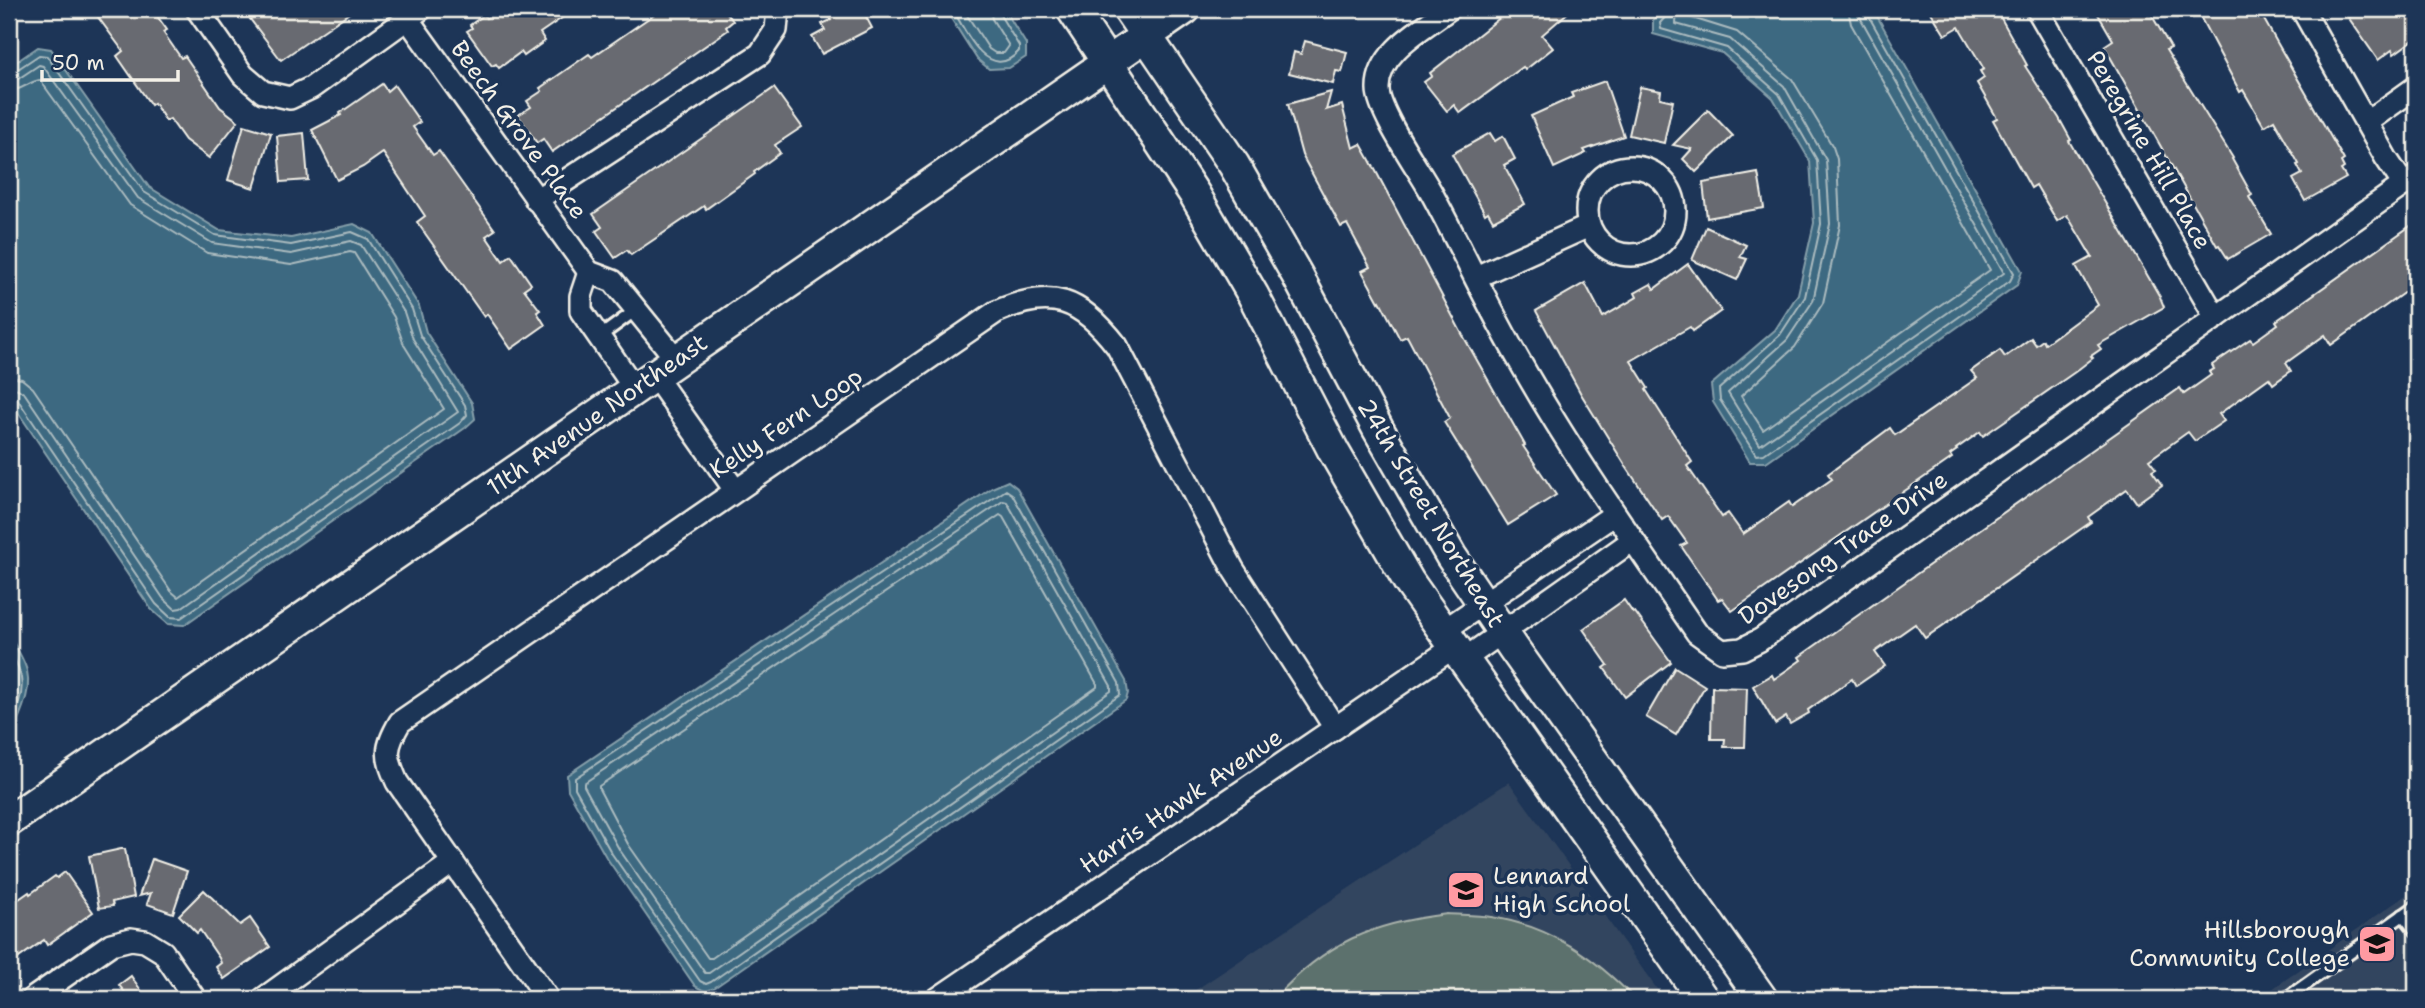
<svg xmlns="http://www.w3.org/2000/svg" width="2425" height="1008" viewBox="0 0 2425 1008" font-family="'Shantell Sans',sans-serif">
<rect width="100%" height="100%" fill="#1d3557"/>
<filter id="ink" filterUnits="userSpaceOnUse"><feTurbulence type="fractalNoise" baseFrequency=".0143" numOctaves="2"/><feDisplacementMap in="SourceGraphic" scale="14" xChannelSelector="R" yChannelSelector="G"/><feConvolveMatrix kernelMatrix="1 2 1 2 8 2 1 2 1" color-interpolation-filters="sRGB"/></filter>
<g filter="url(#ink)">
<g fill="#33455f">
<polygon points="1509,782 1664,999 1182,999"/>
<polygon points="2416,888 2416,999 2258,999"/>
</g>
<path fill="#5c716d" stroke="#a8b1aa" stroke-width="2" d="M1447 914C1462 915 1477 915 1491 917 1551 926 1594 957 1635 999H1274C1326 942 1372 923 1447 914Z"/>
<g fill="#3d6981" stroke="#869faa" stroke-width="2">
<polygon points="945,9 1004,9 1026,44 1026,57 1009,68 989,69 977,59"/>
<polygon points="1664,9 1873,9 2022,271 2017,285 1766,462 1750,462 1713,402 1711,385 1775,330 1798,294 1814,223 1810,161 1773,98 1722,53 1653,34 1653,20"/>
<polygon points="38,47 51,49 149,187 219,230 291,238 354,224 372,233 419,306 426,332 472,403 475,419 465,428 184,625 168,624 151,609 9,399 9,67"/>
<polygon points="1008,481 1017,488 1126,681 1128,693 1126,700 714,988 706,992 695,986 606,857 568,790 567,775 992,488"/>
<path d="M9 635C25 662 35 675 23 707 19 717 18 723 9 730Z"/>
</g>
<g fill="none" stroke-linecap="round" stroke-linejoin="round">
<g stroke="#abbbbf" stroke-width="2">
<path d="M953 9C965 32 990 84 1019 51V46L1000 15 999 9"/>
<polyline points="963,9 989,49 995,53 1004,53 1009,46 992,19 990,9"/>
<polyline points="1668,9 1667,15 1660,23 1661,29 1727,48 1779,94 1817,160 1821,224 1805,297 1780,335 1719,389 1720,400 1756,455 1764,454 2010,281 2014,273 1868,15 1867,9"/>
<polyline points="1677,9 1676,24 1730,39 1784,86 1826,160 1830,224 1813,301 1787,340 1728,393 1760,445 2004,273 1861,19 1858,9"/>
<polyline points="1687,9 1689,17 1737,32 1792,79 1833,147 1837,159 1840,225 1823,303 1795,347 1741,396 1763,430 1990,270 1851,24 1848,9"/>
<polyline points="9,72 15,71 39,55 47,56 144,192 215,235 291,245 352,232 368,239 412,309 420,335 465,405 467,415 460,423 181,618 170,617 156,604 18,400 9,396"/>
<polyline points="9,81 18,79 39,65 43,66 138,198 212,243 291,254 351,241 361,245 404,312 413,339 458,412 181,608 175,609 163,598 25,394 18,389 9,387"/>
<path d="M9 91C21 91 30 81 40 80L130 205 207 253 291 265 350 252 354 253 394 317 404 345 444 409 178 597 171 591 33 388 22 379 9 377"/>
<polygon points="1006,490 1012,494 1119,683 1120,695 711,982 706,984 700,981 612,854 575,788 575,778"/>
<polygon points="1003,501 1007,502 1111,686 1111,691 709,973 705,973 619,849 584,786 584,783"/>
<polygon points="1000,515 1003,517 1097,684 1097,687 712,958 708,958 628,844 599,789 599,786"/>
<path d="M9 649C25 675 27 695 9 721"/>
</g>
</g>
<g fill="#676b71" stroke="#f4f1e8" stroke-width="2">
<polygon points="92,9 152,9 167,30 163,32 181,58 185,56 220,107 238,121 209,158 185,140 170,119 166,121 154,103 151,105 117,56 123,51"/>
<polygon points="248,9 355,9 281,60 250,19 253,17"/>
<polygon points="500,9 575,9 540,33 545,41 524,56 521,52 499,68 496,64 492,66 467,31 472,28 470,25 484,15 486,18"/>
<polygon points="662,9 724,9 733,21 726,27 728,30 552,152 543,139 537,143 518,115 531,107 527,101 542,91 540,88 589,54 592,57"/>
<polygon points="825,9 862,9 872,28 822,54 812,37 825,30 822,24 831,20"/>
<polygon points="1511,9 1572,9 1542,35 1553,48 1525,70 1523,67 1460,113 1454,105 1447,111 1424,82 1432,76 1430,73"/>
<polygon points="1929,9 1996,9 2027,65 2025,66 2059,118 2071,140 2069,141 2160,297 2164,307 2098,345 2101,349 2091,356 2093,358 2075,372 1983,436 1980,432 1956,449 1957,450 1950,455 1952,458 1732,611 1722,598 1718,600 1681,546 1687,543 1668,516 1662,520 1625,465 1581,394 1536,311 1585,283 1603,317 1637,297 1635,293 1651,284 1654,289 1688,264 1721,311 1693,331 1690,327 1631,361 1648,388 1646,390 1692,462 1687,466 1722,517 1728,513 1743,534 1789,502 1792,507 1832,479 1828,474 1890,428 1895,435 1977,378 1971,371 2000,350 2005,357 2031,338 2036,345 2043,340 2045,344 2098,305 2076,266 2092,257 2067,215 2057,221 2036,185 2031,188 1993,120 1997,118 1977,83 1984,78 1980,71 1984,69 1959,27 1945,35"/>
<polygon points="2095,9 2148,9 2171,48 2166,50 2233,158 2232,159 2252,195 2249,197 2271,234 2228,259 2219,245 2217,246 2104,46 2113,40"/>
<polygon points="2196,9 2258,9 2344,160 2341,162 2344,168 2341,170 2346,178 2305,201 2293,179 2302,174 2297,165 2299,164 2274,120 2264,126 2243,90 2240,92"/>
<polygon points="2361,9 2416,9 2416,38 2394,54 2392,50 2378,60 2348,17"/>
<polygon points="1305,41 1347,52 1342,72 1336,71 1333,84 1289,73 1294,52 1301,54"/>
<polygon points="1605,81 1624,136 1584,150 1586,153 1554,168 1531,116 1573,97 1571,93"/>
<polygon points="382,84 387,91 394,85 420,122 413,127 433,155 439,151 495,230 486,236 503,261 511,255 531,284 524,289 540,310 537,312 545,325 511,349 487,314 484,317 417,222 425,216 383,153 363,167 337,180 312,130 341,115 340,113"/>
<polygon points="1640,87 1661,91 1660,98 1673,101 1664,143 1629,135"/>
<polygon points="774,88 802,127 775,145 780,153 754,172 755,174 706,209 704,206 631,255 627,250 615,258 596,231 602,227 593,214"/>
<polygon points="1331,92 1326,110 1342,105 1353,148 1361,144 1370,160 1461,332 1525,445 1523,446 1556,495 1508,525 1444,422 1450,418 1407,336 1400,339 1380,301 1379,302 1362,271 1370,267 1347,224 1341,227 1302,155 1288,104"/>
<polygon points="1708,110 1733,136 1696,172 1683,159 1692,149 1673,145"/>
<polygon points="244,125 271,133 254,188 228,180"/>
<polygon points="304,133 308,180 281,182 277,136"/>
<polygon points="1490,133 1495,141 1503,136 1515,159 1504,165 1525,204 1493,221 1488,212 1485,214 1452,154"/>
<polygon points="1758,173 1764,208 1707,218 1703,183"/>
<polygon points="2416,222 2416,284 2331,345 2325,335 2286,363 2291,371 2273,384 2269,378 2219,414 2224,421 2195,441 2188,432 2149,460 2156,469 2152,471 2162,485 2137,503 2127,489 2088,517 2091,522 1925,638 1915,624 1875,652 1885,666 1856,686 1852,679 1808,710 1809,713 1790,724 1786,717 1775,724 1753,686 1772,675 1774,679 1801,660 1799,657 2180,388 2184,394 2211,375 2209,372 2214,369 2212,365 2250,339 2253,342 2278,324 2276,321"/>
<polygon points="1706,227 1746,245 1740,257 1747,259 1737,280 1692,260"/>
<polygon points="1624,600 1633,613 1635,612 1671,662 1625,697 1604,668 1608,665 1583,629"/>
<polygon points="1675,667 1705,686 1676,735 1646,717"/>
<polygon points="1712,687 1747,688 1745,747 1724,747 1725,739 1711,739"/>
<polygon points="121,849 125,849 134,897 112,902 113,906 99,908 89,856"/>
<polygon points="152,859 187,871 173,913 147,904 151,893 139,896"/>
<polygon points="65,872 93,912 47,945 44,940 9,965 9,906 29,892 30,894 55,876 57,878"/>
<polygon points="204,890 240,925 250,918 270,947 224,979 216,967 221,963 219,958 200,930 197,933 179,915"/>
<polygon points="131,976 147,999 130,999 119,985"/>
</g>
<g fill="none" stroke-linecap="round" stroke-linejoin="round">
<defs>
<g id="lane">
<polyline points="599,337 636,310"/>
<polyline points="2403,915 2416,931"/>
<polyline points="2285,999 2416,906"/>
</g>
<g id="street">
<polyline points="197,9 243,75 263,92 290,98 311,88 421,9"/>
<path d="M1449 9C1424 28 1377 52 1378 89 1378 112 1419 170 1431 192 1462 249 1488 307 1520 362 1573 456 1636 544 1697 633L1722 651 1742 649 1760 640 2416 176"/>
<polyline points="2037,9 2216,318"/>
<polyline points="2302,9 2386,158 2404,185"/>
<polyline points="407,18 589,272 613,281 677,360"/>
<polyline points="2367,122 2416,87"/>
<circle cx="1631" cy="211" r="44"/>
<polyline points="536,200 760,54 776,30 778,9"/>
<polyline points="589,272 581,296 581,311 635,389"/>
<polyline points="1476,277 1589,226"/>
<polyline points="654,375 735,490"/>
<polyline points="1443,631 1615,514"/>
<polyline points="1463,660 1633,540"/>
<polyline points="32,999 111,944 131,939 145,941 163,952 195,999"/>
<polyline points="263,999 453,862"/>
<path d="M548 999 397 782C385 755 385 748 400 722L996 312C1051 287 1081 299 1117 346L1233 569 1335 728"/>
<polyline points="937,999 1454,647"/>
</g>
<g id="secondary">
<polyline points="1072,9 1195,195 1253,295 1334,452 1409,582 1703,999"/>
<polyline points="1128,9 1234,165 1297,275 1378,429 1451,556 1514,649 1762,999"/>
<polyline points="9,821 1185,9"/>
</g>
</defs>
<use href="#lane" stroke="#f4f1e8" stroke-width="16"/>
<use href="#street" stroke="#f4f1e8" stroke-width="26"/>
<use href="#secondary" stroke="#f4f1e8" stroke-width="35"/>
<use href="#lane" stroke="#1d3557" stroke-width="10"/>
<use href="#street" stroke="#1d3557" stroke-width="21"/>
<use href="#secondary" stroke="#1d3557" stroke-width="30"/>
</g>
</g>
<defs>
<symbol id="school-square" viewBox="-11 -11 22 22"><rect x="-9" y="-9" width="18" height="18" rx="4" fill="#ff9aa2" stroke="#1d3557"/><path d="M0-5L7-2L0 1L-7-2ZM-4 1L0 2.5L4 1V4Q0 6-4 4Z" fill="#111"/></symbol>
<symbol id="university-square" viewBox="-11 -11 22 22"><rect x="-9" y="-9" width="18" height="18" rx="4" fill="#ff9aa2" stroke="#1d3557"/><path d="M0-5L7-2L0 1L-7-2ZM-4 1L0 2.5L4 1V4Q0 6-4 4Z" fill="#111"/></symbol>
</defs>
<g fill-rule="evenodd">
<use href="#school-square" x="1444" y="868" width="44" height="44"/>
<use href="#university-square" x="2355" y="922" width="44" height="44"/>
</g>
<g text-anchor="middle" stroke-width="7" stroke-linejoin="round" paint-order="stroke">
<g font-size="24" fill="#f4f1e8" stroke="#1d3557">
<text transform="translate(519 130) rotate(54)" y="8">Beech Grove Place</text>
<text transform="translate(2149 150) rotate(60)" y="8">Peregrine Hill Place</text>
<text transform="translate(597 415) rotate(-35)" y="8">11th Avenue Northeast</text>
<text transform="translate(786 423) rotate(-34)" y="8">Kelly Fern Loop</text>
<text transform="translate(1431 513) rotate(59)" y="8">24th Street Northeast</text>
<text transform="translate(1843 548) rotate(-35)" y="8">Dovesong Trace Drive</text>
<text transform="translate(1181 801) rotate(-34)" y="8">Harris Hawk Avenue</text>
</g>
<g font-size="24" fill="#f4f1e8" stroke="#1d3557" text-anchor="start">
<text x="1493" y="884">Lennard<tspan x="1493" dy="28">High School</tspan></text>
<text x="2350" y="938" text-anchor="end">Hillsborough<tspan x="2350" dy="28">Community College</tspan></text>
</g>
</g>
<rect width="2425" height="1008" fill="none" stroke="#1d3557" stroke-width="35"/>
<rect x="18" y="18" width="2390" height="973" fill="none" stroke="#f4f1e8" stroke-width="2.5" filter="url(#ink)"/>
<path d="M42 70v10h136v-10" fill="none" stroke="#f4f1e8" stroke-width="3.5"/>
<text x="52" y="70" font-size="21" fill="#f4f1e8" stroke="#1d3557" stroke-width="5" paint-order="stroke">50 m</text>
</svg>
